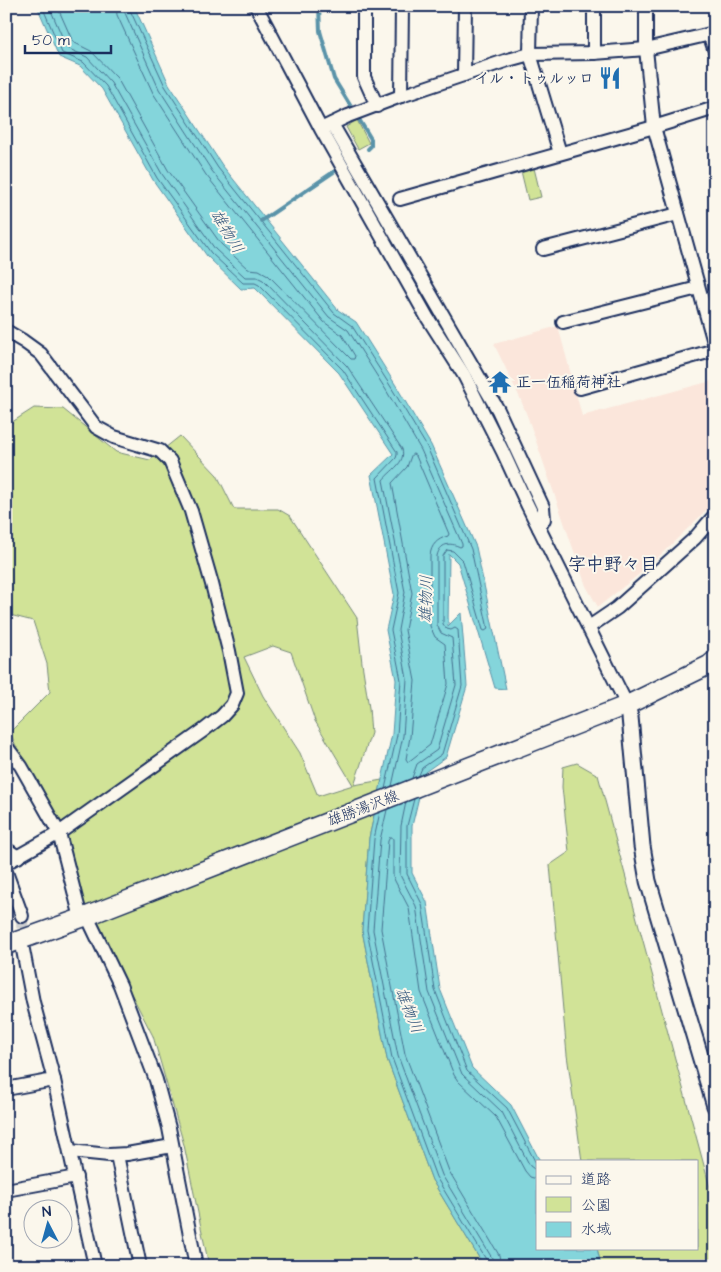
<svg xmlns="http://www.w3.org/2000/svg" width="721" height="1272" viewBox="0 0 721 1272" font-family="'Architects Daughter','Klee One',sans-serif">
<rect width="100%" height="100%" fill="#fbf7ec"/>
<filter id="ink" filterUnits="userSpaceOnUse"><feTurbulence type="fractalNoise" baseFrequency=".02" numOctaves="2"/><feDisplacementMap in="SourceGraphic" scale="10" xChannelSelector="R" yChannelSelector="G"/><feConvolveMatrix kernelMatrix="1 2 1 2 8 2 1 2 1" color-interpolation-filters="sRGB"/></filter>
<g filter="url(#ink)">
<polygon fill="#fbe6db" points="558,326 582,416 715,380 715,502 647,568 598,607 586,586 528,418 520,398 494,344"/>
<g fill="#d1e397" stroke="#76897a" fill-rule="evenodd">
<polygon points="357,120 369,143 358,149 346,127"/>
<polygon points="534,168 541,197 528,200 521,171"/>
<path d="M34 408 63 409 116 452 150 460 180 436 217 475 234 509H278L290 516 357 618 362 663 369 708 371 733 354 785 382 780 369 838 362 930 387 1059 432 1180 484 1266H209L184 1145 153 1036 85 904 57 842 10 732 50 692 47 664 33 621 6 614V426ZM273 646 291 652 315 721 353 785 318 796 300 753 263 696 244 657Z"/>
<polygon points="577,763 598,775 715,1206 715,1266 601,1266 597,1248 697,1248 697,1161 582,1161 567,1055 550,865 569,852 562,787 563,767"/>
</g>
<polygon fill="#84d5db" stroke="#5a93a9" points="37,6 134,6 169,84 222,165 338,310 356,322 395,384 431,445 476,547 506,689 495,688 458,563 449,554 448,626 461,613 467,686 446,757 425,772 412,826 412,873 427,902 440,989 472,1068 511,1105 540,1161 537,1161 537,1248 597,1248 601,1266 484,1266 432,1180 387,1059 362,930 369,838 392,734 396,680 386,630 394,594 371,475 393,454 339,373 255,288 241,289 207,256 153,180 102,89 80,66 59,57"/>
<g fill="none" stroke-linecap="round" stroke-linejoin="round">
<g stroke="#457190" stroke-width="1">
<polyline points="42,6 62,53 83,62 106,86 157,178 211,253 243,283 255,283 259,285 343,370 397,452 397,455 396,458 377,478 399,593 391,630 401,680 397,735 385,789"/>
<path d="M49 6 67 48 87 57 111 83 162 174 215 249 245 277H257L263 280 347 366 402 449C406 463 391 470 383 480L405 592 398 630 407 679 403 736 392 786"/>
<polyline points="57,6 73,42 91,51 117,78 168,170 221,244 248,269 259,270 268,275 351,359 354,359 355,356 342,335 324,322 206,175 153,93 117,15 116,6"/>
<path d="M124 6 125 13 159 89 212 171 329 317 348 330 386 390 421 450 462 544V546L460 547C450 542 440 543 437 556V625L441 633 452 638 456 685 437 750 417 764 412 778"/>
<polyline points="130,6 130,10 165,86 218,168 334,313 352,326 391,387 427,447 471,549 488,629 485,631 483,630 463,561 453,551 447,550 443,556 443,624 447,629 451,630 455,628 458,630 462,686 442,754 422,768 419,775"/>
<path d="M413 454 416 456 449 534 448 536C437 539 431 545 430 556V626L435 637 445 644 448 684 430 745 408 762 406 759 410 737 415 681 405 630 412 593 392 483 407 467 411 456Z"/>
<polyline points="414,799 407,826 407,874 422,904 435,990 467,1071 507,1108 537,1165"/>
<polyline points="406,802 401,826 400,875 416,906 429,992 462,1074 502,1112 530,1166 537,1171"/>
<polyline points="387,810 380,840 373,930 398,1056 442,1175 492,1258 494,1266"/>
<polyline points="380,812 374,839 367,930 392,1058 436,1177 487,1261 487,1266"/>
<polyline points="501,1266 499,1255 449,1171 405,1054 381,929 388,841 390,837 392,837 393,839 393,876 395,881 409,908 421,992 454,1075 458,1081 496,1117 525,1171 530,1177 537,1179"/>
</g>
<g stroke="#5a93a9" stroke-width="4">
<polyline points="319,6 320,31 334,79 353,110"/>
<polyline points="357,116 371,139 371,146 368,149"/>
<polyline points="261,221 335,171"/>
</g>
<polyline stroke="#cecfd0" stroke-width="12" stroke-dasharray="12 6" stroke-linecap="butt" points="22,916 23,947"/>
<defs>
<g id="minor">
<polyline points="256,6 321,129 427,317 464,375 503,452 527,504 627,705"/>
<polyline points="364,6 364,77 377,106"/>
<polyline points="531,6 530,54 560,153"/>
<polyline points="646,6 646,49 654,127 715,346"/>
<polyline points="709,34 715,51"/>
<polyline points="594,53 594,6"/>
<polyline points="464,75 465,6"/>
<polyline points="401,96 402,6"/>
<polyline points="332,124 498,410 543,507 544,519 539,528"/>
<polyline points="325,127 348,116 401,96 508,60 530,54 594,53 646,49 715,33"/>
<polyline points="400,199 654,127 715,108"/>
<polyline points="543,249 678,214"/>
<polyline points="563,322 698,288"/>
<polyline points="6,331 23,341 41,354 96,427 114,437 160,451 170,461 191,511 212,584 229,651 237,693 232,705 222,716 204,730 59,833 6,863"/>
<polyline points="580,388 715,350"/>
<polyline points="589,627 617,608 695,538 715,515"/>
<polyline points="6,746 21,766 59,833 81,918"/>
<polyline points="6,849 18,857"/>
<polyline points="6,872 22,916"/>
<polyline points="87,916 120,985 156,1080 169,1128 196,1266"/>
<polyline points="23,950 33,1002 54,1080 95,1266"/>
<polyline points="6,1089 54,1080"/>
<polyline points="70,1151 109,1155 127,1154 172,1146"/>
<polyline points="117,1155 140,1266"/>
<polyline points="6,1190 76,1177"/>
</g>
<polyline id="tertiary" points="627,705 630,717 642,846 648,881 715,1106"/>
<polyline id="secondary" points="6,945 87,916 627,705 709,665 715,660"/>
</defs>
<use href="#minor" stroke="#1b2f5e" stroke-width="16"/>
<use href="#tertiary" stroke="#1b2f5e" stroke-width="19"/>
<use href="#secondary" stroke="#1b2f5e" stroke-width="21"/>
<use href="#minor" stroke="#fbf7ec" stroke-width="12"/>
<use href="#tertiary" stroke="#fbf7ec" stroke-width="15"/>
<use href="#secondary" stroke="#fbf7ec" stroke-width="18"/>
</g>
</g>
<defs>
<symbol id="restaurant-bare" viewBox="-9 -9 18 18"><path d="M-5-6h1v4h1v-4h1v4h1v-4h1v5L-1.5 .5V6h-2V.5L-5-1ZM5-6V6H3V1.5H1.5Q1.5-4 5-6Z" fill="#1f6fb2" stroke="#fbf7ec" stroke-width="2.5" paint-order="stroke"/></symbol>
<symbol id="temple-bare" viewBox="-9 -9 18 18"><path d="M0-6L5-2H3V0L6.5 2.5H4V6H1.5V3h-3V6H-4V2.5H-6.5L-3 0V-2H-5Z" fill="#1f6fb2" stroke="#fbf7ec" stroke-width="2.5" paint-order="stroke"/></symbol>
</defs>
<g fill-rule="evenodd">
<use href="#restaurant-bare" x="594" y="62" width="32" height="32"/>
<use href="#temple-bare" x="484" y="366" width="32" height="32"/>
</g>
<g text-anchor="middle" stroke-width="4" stroke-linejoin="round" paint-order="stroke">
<g font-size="15" font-weight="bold" fill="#1b2f5e" stroke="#fbf7ec" text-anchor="end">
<text x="594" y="83">イル・トゥルッロ</text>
<text x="516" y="387" text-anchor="start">正一伍稲荷神社</text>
</g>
<g font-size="15" fill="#1b2f5e" stroke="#fbf7ec">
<text transform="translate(363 808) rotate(-21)" y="5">雄勝湯沢線</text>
</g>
<g font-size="16" font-style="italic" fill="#35587d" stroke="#fbf7ec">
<text transform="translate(228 231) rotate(59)" y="6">雄物川</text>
<text transform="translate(425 599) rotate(-89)" y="6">雄物川</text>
<text transform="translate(410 1010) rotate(68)" y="6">雄物川</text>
</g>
<g font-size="18" font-weight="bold" fill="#1b2f5e" stroke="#fbf7ec">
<text x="613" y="570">字中野々目</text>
</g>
</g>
<rect width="721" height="1272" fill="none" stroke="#fbf7ec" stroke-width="25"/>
<rect x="12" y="12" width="696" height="1247" fill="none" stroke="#1b2f5e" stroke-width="2" filter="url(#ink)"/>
<rect x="536" y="1160" width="162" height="90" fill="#fbf7ec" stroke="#a1a7b3"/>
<rect x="546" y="1176" width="25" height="8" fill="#fbf7ec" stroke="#a1a7b3"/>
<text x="581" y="1184" font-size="15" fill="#1b2f5e">道路</text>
<rect x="546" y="1197" width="25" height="15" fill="#d1e397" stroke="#a1a7b3"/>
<text x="581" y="1210" font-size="15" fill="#1b2f5e">公園</text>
<rect x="546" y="1222" width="25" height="15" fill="#84d5db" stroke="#a1a7b3"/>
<text x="581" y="1234" font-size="15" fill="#1b2f5e">水域</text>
<g transform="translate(48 1224) rotate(354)"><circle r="24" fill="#fbf7ec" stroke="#a1a7b3"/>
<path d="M0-4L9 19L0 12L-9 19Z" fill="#1f6fb2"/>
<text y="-8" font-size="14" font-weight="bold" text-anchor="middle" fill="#1b2f5e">N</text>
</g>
<path d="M25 45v8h86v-8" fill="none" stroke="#1b2f5e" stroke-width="2.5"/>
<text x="32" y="45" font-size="15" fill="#1b2f5e" stroke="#fbf7ec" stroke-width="4" paint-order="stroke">50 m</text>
</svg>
